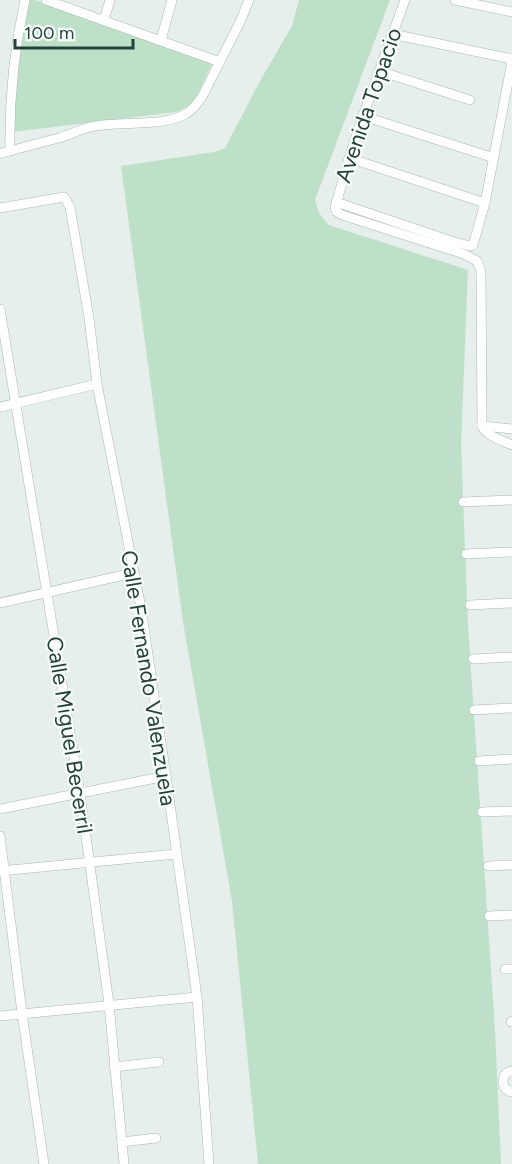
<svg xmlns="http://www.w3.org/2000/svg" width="512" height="1164" viewBox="0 0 512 1164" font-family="Figtree,sans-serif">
<rect width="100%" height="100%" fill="#e6efeb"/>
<g fill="#bfe0c8">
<polygon points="28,0 35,0 213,61 194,103 177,112 12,132 17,60"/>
<polygon points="299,0 390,0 315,200 319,213 329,225 468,270 461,444 468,625 495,1030 501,1164 258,1164 232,901 183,622 121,166 214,152 225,148 260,81 292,26"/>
</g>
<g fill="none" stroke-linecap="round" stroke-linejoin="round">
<defs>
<g id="minor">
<polyline points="46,0 220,62"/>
<polyline points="405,0 363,116 349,158 335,208 336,211 342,215 464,254 477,261 481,271 482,426"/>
<polyline points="455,0 512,12"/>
<polyline points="104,20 110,0"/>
<polyline points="392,34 512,59"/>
<polyline points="161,40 172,0"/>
<polyline points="379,71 470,100"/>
<polyline points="363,116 494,158"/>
<path d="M10 151C9 100 14 50 25 0"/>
<path d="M0 154C19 148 39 143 59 138 69 135 79 130 90 127 118 120 161 128 186 114 194 109 197 103 202 97L240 22 249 0"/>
<polyline points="349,158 485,203"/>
<polyline points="336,202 454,242 470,246 473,245 485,203 512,61"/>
<polyline points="0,208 64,197 70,207 89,318 97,384 141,608 166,776 197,997 209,1164"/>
<polyline points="0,309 80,793 109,1004 124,1164"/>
<polyline points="0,407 97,384"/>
<path d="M482 426C488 437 502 440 512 445"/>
<polyline points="482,426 512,429"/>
<polyline points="463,502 512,500"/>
<polyline points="466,554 512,552"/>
<polyline points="0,603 133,573"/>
<polyline points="470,605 512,603"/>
<polyline points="473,659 512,657"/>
<polyline points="474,710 512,708"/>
<polyline points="479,761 512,759"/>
<polyline points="0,809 166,776"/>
<polyline points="482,812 512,811"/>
<polyline points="0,836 22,1013 44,1164"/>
<polyline points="488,866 512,865"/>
<polyline points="0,871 176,854"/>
<polyline points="489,916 512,915"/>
<polyline points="505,969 512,969"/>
<polyline points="0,1016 197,997"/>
<polyline points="511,1022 512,1021"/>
<polyline points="114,1067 159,1062"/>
<path d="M512 1071C500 1072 500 1090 512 1092"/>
<polyline points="122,1142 156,1138"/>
</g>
</defs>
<use href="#minor" stroke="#a8b8b2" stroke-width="10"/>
<use href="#minor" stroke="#fff" stroke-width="9"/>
</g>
<g text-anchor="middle" stroke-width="4.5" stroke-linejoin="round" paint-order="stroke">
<g font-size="22" fill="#24423a" stroke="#f7fbf9">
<text transform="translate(368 105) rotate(-71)" y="8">Avenida Topacio</text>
<text transform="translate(149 678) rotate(81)" y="8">Calle Fernando Valenzuela</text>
<text transform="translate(70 735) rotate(81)" y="8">Calle Miguel Becerril</text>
</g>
</g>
<path d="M15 39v9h118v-9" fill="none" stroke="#24423a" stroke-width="3"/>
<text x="24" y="39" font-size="18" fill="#24423a" stroke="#f7fbf9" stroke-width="4.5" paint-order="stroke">100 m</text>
</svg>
